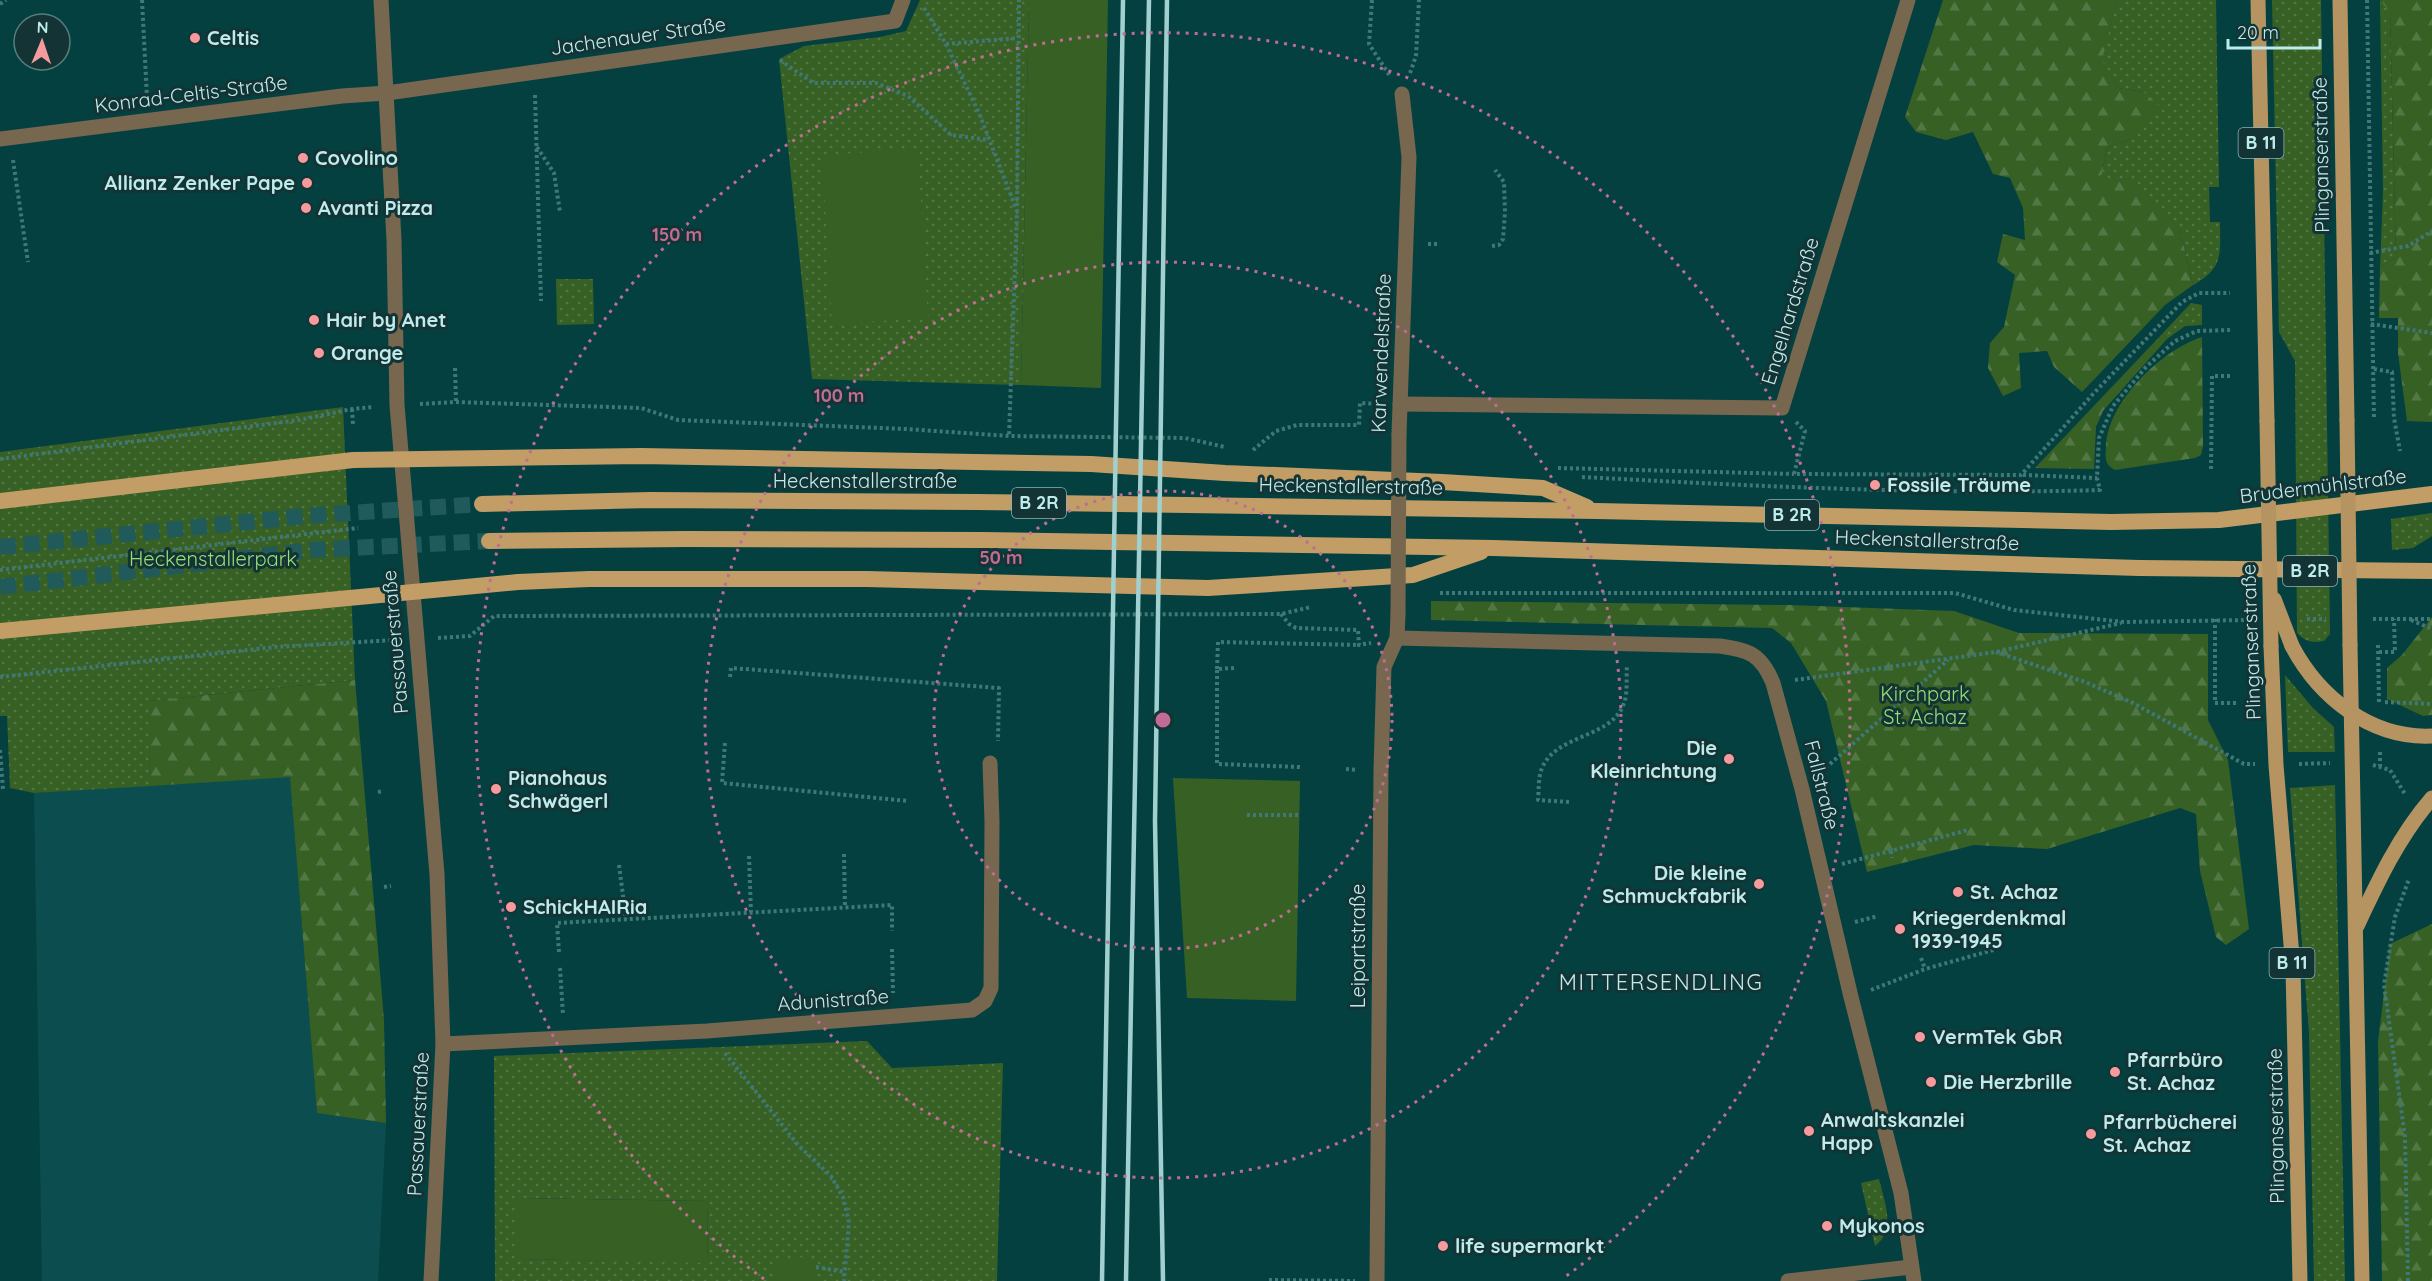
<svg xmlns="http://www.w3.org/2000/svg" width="2432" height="1281" viewBox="0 0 2432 1281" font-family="Quicksand,sans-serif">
<defs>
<pattern id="grass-dots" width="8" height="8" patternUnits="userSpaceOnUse" patternTransform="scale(1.5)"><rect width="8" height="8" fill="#376024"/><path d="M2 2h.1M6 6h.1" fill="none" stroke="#527744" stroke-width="1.8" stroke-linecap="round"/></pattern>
<pattern id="forest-firs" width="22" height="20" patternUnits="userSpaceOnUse" patternTransform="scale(1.5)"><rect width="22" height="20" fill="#376024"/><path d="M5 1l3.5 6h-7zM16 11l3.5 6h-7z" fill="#527744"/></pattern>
</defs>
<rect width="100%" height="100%" fill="#054041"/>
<polygon fill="#0c4e50" points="290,776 317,1113 386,1123 378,1281 42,1281 34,793"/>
<g fill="url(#grass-dots)" fill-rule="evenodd">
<polygon points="920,0 1029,0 1021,385 812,379 779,59 804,46 880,37 906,31"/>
<path d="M2117 0H2216L2219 187H2209L2210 222H2220C2220 254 2224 268 2193 285L2180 230 2101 178 2107 148 2132 139 2144 92 2118 88 2101 60Z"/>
<path d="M2272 0H2321L2330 634 2324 641C2312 643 2306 642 2297 633L2295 361 2279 332Z"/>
<polygon points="2380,0 2390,11 2396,257 2380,268 2383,192"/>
<polygon points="556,279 593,279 594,324 557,325"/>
<polygon points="2191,303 2202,305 2202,325 2185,326 2167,339 2162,334"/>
<polygon points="343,407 355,680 149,701 150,786 34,793 10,788 7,716 0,716 0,452"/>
<polygon points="2432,513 2432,536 2413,548 2392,550 2391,519"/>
<polygon points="2285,675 2313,708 2334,727 2335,752 2288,752"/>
<polygon points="2335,785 2345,1281 2314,1281 2309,1033 2290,788"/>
<path d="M867 1041 892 1068 1003 1063 997 1281H495L494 1056ZM519 1198 708 1201 707 1262 518 1259Z"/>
<path d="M1879 1179C1884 1201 1897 1230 1875 1246L1861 1183Z"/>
</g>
<g fill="url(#forest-firs)">
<polygon points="1943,0 2117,0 2102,60 2118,88 2144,92 2159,106 2132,139 2107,148 2101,178 2129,179 2180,230 2193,285 2165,305 2082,392 2054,367 2047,351 2019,353 2021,388 2003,396 1988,368 1990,343 2004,327 2015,275 1997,262 2003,234 2025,240 2023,208 2010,178 1993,174 1973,132 1946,140 1916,132 1905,117"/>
<polygon points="2380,0 2432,0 2432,422 2407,421 2398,353 2398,318 2379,318 2380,268 2396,257 2390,12"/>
<polygon points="2162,334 2167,339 2103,411 2096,427 2094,469 2035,468"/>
<path d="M2202 337 2203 446 2201 455 2195 458 2115 470C2105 465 2105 458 2106 447 2107 403 2161 350 2202 337Z"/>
<polygon points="1431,601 1789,605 1954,611 2019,633 2208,634 2208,720 2228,760 2249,929 2226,945 2216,937 2200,871 2196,814 2180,808 2047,849 1974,845 1867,872 1826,701 1791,643 1772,628 1431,620"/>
<polygon points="2432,617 2432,715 2423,716 2387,699 2387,668 2402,655"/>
<polygon points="355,680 384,1020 386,1123 317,1113 290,777 150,786 148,701"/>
<polygon points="2432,924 2432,1281 2382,1281 2378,1042 2390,944"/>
</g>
<g fill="#376024">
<polygon points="1029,0 1108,0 1101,388 1021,385"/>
<polygon points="918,149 928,318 832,324 822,155"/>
<polygon points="1173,778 1300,781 1296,1001 1187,998"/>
<polygon points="518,1198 708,1201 707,1263 518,1259"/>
<polygon points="799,1256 816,1267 818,1281 771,1281 779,1261"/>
</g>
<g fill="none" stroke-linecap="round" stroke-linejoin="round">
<g stroke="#215a5a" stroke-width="16" stroke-dasharray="16 8" stroke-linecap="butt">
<polyline points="0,547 305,516 482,504"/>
<polyline points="0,587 312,550 489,541"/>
</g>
<g stroke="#407777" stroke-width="4" stroke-dasharray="3 3" stroke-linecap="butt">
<polyline points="142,0 147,98"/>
<polyline points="1372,0 1369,44 1390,76"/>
<polyline points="2367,0 2374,420"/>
<polyline points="0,4 6,0"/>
<polyline points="924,8 946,44 979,113 1017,211 1009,436"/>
<polyline points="946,44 1017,38"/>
<polyline points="780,60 813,83 876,83 908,96 951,135 989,140"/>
<polyline points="1410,73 1416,56 1419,0"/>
<polyline points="535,95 541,301"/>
<polyline points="537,147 554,173 560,212"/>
<polyline points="13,160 28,262"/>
<polyline points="1017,206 1019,0"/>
<polyline points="1428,244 1439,244"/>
<polyline points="1492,246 1499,245 1503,239 1505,212 1504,182 1495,170"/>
<polyline points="2370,253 2408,246 2432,231"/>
<polyline points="2371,324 2432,333"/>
<polyline points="455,368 456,402"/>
<polyline points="2374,369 2392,372 2394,418 2400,451"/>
<polyline points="420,404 456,402 641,408 678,420 906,429 1009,436 1185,438 1225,447"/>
<polyline points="352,409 353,424"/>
<polyline points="1796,422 1805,431 1794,474 2021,475 2093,394 2182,302 2199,293 2230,293"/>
<polyline points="1253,450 1276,431 1297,425 1359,425 1360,403 1378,404"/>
<polyline points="0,459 299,420 352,409 374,407"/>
<polyline points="1558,468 1794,474"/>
<polyline points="2211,469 2212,376 2231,376"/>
<polyline points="2023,475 2097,478"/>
<path d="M1582 477C1755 486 1927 495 2100 490L2097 478 2099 438 2113 406 2146 367 2175 341 2197 331 2230 330"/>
<polyline points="0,570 358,528"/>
<polyline points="1440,593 1955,593 2014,610 2124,622 2248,620"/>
<polyline points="1281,614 1289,624 1296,628 1358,630 1359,645 1371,643"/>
<polyline points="2215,619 2215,703 2237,703"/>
<polyline points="2307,619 2326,619"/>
<polyline points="2373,619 2432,619"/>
<polyline points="2411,620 2432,629"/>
<polyline points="438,638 470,636 494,616 1281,614 1311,607"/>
<polyline points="2378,645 2379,702"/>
<polyline points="1996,652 2085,682 2133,703 2244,764 2255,764"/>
<polyline points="2379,652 2395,652 2394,619"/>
<polyline points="1234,668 1217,669 1217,764 1300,767"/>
<polyline points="1217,669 1218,642 1359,645"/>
<polyline points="0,677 275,647 395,640"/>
<polyline points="730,677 731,668 999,688 998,741"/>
<polyline points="1795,680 1996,652 2121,623"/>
<polyline points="2385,702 2432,704"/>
<polyline points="725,743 722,783 908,801"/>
<polyline points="0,750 3,789 0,789"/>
<polyline points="2380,752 2380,766"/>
<polyline points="2299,764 2330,763"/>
<polyline points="2373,765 2390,770 2405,794"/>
<polyline points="1346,769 1358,770"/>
<polyline points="1821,772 1948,660"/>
<polyline points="378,792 384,791"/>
<path d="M1569 802 1538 800C1539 789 1538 778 1542 768 1557 733 1612 739 1624 703 1628 693 1626 677 1627 666"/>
<polyline points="1247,815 1299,815"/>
<polyline points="1891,851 1892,858"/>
<polyline points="844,854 845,907"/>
<polyline points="749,856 751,912"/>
<polyline points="1842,864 1968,830"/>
<polyline points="619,865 626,919"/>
<polyline points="384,887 391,886"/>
<polyline points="1855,922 1878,916"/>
<polyline points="892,949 893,993"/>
<polyline points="559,952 557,923 892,905 892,931"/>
<polyline points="1921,958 1925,969"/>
<polyline points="560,968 563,1015"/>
<polyline points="1871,990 1925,969 1997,949"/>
<polyline points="725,1053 798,1145 831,1176 843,1197 849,1222 844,1281"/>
<polyline points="816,1267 845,1272"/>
<polyline points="1269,1280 1355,1281"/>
<polyline points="2408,1281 2405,1137 2384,985 2395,917 2409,879"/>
</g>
<g stroke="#77674f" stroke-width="15">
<polyline points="0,139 342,96 387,93 895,21 903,0"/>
<polyline points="1400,404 1782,408 1908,0"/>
<polyline points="1399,434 1409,157 1402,94"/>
<path d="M1397 638 1720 646C1749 650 1761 654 1773 683L1802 789 1851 997 1901 1193 1914 1281"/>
<polyline points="443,1044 707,1031 972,1010 985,1001 991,988 992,821 990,763"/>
<polyline points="1377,1281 1381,770 1384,667 1397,638 1398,614"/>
<polyline points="1788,1281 1911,1267"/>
</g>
<polyline stroke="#77674f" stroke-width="15" points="381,0 394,240 397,405 437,874 443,1044 431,1281"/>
<g stroke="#b59462" stroke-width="15">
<polyline points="2258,0 2267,421"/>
<polyline points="2340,0 2347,420"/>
<polyline points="2350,645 2362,1281"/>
<polyline points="2271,646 2276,765 2293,968 2300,1281"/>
<path d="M2292 646C2319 697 2371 739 2432 736"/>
<path d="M2357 926C2378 881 2399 836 2432 798"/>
</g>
<g stroke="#c29d66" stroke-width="16">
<polyline points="0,501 353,460 642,456 1091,464 1225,473 1442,482 1543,488 1587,507"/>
<polyline points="482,504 650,500 977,502 1597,511 2111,522 2219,520 2432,494"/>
<polyline points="489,541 685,539 981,540 1493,548 2139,568 2432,571"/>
<polyline points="0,631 518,582 589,579 867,579 1208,588 1413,575 1481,552"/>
</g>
<g stroke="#a0d0d0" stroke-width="4.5">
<polyline points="1102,1281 1123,0"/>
<polyline points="1126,1281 1149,0"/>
<polyline points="1163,1281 1155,821 1167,0"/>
</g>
<polyline stroke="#77674f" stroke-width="15" points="1398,614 1399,434"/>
<g stroke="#b59462" stroke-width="15">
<polyline points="2347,420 2350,645"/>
<polyline points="2267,421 2271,646"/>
<polyline points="2274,599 2292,646"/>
</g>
</g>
<g fill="none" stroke="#c06c95" stroke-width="3" stroke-dasharray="3 6">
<circle cx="1163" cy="720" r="229"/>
<circle cx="1163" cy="720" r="458"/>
<path d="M764 1279A687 687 0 1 1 1562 1279"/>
</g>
<g fill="#f59b9e" stroke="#143334" stroke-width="2">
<circle cx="195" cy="38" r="6"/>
<circle cx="303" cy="158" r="6"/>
<circle cx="307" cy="183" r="6"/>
<circle cx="306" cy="208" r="6"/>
<circle cx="314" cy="320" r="6"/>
<circle cx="319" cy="353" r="6"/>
<circle cx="1875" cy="485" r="6"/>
<circle cx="1729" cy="759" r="6"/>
<circle cx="496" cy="789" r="6"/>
<circle cx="1759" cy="884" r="6"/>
<circle cx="1958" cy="892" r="6"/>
<circle cx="511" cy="907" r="6"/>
<circle cx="1900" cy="929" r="6"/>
<circle cx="1920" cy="1037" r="6"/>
<circle cx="2115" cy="1072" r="6"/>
<circle cx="1931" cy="1082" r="6"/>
<circle cx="1809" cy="1131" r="6"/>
<circle cx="2091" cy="1134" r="6"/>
<circle cx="1827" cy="1226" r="6"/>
<circle cx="1443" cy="1246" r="6"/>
</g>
<g text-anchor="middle" stroke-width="6" stroke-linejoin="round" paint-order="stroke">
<g fill="#143334" stroke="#8bb4b4" stroke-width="1.5">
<rect x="2238.5" y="128" width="45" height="30" rx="4.5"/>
<rect x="1012" y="488" width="54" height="30" rx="4.5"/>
<rect x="1765" y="500" width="54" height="30" rx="4.5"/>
<rect x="2283" y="556" width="54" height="30" rx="4.5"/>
<rect x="2269.5" y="948" width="45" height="30" rx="4.5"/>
</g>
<g font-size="18" font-weight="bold" fill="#beebeb">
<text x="2261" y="149">B 11</text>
<text x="1039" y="509">B 2R</text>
<text x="1792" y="521">B 2R</text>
<text x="2310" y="577">B 2R</text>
<text x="2292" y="969">B 11</text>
</g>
<g font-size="20" fill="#beebeb" stroke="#143334">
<text transform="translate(638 36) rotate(-8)" y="7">Jachenauer Straße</text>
<text transform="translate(191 94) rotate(-7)" y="7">Konrad-Celtis-Straße</text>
<text transform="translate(2321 155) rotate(-91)" y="7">Plinganserstraße</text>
<text transform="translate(1790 311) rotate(-73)" y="7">Engelhardstraße</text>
<text transform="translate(1381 353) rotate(-88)" y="7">Karwendelstraße</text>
<text x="865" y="488">Heckenstallerstraße</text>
<text transform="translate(1351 486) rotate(1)" y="7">Heckenstallerstraße</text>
<text transform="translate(2323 486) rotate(-7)" y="7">Brudermühlstraße</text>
<text transform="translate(1927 540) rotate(2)" y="7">Heckenstallerstraße</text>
<text transform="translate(395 642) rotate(-95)" y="7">Passauerstraße</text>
<text transform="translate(2251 642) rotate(-92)" y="7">Plinganserstraße</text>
<text transform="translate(1822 785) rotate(76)" y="7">Fallstraße</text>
<text transform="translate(1358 946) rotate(-90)" y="7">Leipartstraße</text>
<text transform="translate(833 1000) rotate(-4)" y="7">Adunistraße</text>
<text transform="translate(418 1124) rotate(-87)" y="7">Passauerstraße</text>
<text transform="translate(2276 1126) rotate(-91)" y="7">Plinganserstraße</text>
</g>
<g font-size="20" font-weight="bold" fill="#beebeb" stroke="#143334" text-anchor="start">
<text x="207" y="45">Celtis</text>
<text x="315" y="165">Covolino</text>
<text x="295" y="190" text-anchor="end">Allianz Zenker Pape</text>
<text x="318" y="215">Avanti Pizza</text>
<text x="326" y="327">Hair by Anet</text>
<text x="331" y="360">Orange</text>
<text x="1887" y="492">Fossile Träume</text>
<text x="1717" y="755" text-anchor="end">Die<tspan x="1717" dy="23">Kleinrichtung</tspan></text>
<text x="508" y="785">Pianohaus<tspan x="508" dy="23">Schwägerl</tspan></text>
<text x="1747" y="880" text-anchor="end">Die kleine<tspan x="1747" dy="23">Schmuckfabrik</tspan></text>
<text x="1970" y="899">St. Achaz</text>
<text x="523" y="914">SchickHAIRia</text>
<text x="1912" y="925">Kriegerdenkmal<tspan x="1912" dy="23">1939-1945</tspan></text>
<text x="1932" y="1044">VermTek GbR</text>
<text x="2127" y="1067">Pfarrbüro<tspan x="2127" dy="23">St. Achaz</tspan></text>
<text x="1943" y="1089">Die Herzbrille</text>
<text x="1821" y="1127">Anwaltskanzlei<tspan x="1821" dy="23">Happ</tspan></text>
<text x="2103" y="1129">Pfarrbücherei<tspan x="2103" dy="23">St. Achaz</tspan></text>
<text x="1839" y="1233">Mykonos</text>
<text x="1455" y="1253">life supermarkt</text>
</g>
<g font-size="20" fill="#95df75" stroke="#143334">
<text x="213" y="566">Heckenstallerpark</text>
<text x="1925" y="701">Kirchpark<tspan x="1925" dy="23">St. Achaz</tspan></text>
</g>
<g font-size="22" letter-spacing="1.5" fill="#beebeb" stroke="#143334">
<text x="1661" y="990">MITTERSENDLING</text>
</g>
</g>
<circle cx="1163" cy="720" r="9" fill="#c06c95" stroke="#143334" stroke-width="3"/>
<g font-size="18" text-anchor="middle" font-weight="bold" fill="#c06c95" stroke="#143334" stroke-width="6" stroke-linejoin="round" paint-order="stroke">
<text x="677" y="241">150 m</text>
<text x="839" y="402">100 m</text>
<text x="1001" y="564">50 m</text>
</g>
<g transform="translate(42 42) rotate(2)"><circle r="28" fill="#143334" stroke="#587d7d" stroke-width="1.5"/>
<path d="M0-4.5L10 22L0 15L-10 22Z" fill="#f59b9e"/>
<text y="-9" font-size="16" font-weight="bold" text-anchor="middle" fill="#beebeb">N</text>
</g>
<path d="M2228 39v9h92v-9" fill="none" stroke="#beebeb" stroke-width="3"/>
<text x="2237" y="39" font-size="18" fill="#beebeb" stroke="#143334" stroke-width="4.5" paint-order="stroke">20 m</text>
</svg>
